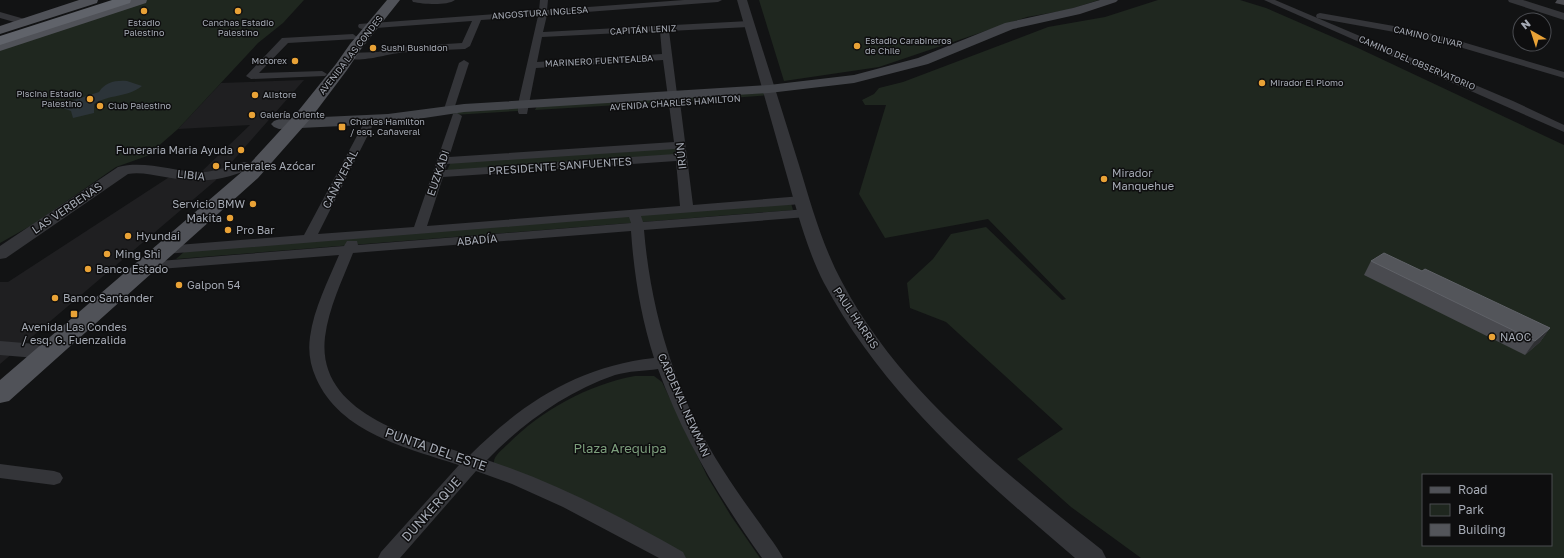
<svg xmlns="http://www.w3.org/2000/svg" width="1564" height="558" viewBox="0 0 1564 558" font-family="'Golos Text',sans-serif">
<rect width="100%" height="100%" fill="#121314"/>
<polygon fill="#1f1f21" points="304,80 215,181 0,364 0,282 8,282 177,172 200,173 250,125 178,129 221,83"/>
<g fill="#1f271f" fill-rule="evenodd">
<polygon points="145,0 304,0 283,23 258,43 178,129 147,156 116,167 32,225 0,243 0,48"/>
<polygon points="759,0 1099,0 1067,10 1027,17 879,67 784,81"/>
<path d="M1158 0H1240L1266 8 1358 48 1564 145V558H1141L1071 507 1017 459 1063 429 946 322 910 308 907 283 933 259 951 234 986 227 1062 300 1066 299 988 219 885 238 859 194 886 105H865L862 100 874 94 879 88 903 82 1048 27 1105 17ZM1423 475H1551V545H1423Z"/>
<polygon points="768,90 769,95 680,102 679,97"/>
<polygon points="668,98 669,102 535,110 537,106"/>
<polygon points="520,107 518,111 453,115 452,111"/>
<polygon points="677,146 678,156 446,172 451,162"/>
<polygon points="791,203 793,210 176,259 185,251"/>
<path d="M635 376H654L662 382 707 476 731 516 760 558H681L494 463C493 456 503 449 508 444 542 410 587 385 635 376Z"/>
</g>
<path fill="#2c3439" d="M127 81 142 86C127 98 109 94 94 104V113L73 118 71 111 60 107 74 100 99 92C105 82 116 80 127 81Z"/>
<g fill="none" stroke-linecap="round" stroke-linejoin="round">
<g fill="#343539" fill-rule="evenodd">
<path d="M412 0H455C447 6 423 4 413 2Z"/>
<path d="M540 0H548L547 10 684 0H722L718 2 547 15 543 32 749 21 753 24 749 27 669 31 677 94 680 102 693 205 802 196 806 197 808 200 806 203 802 204 641 216 643 222 807 209 811 210 813 213 811 216 807 217 644 230C651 315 677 398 723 470 735 489 748 507 761 525 768 536 777 546 783 558H762C719 497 684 440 658 369 644 371 629 371 615 375 566 392 523 423 487 460 556 483 620 516 683 552L686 558H659L563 507 512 484 476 471 400 558H378L381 552 459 465C407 448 340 433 316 378 310 365 308 351 310 337 314 308 328 281 339 255L147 270 142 269 140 266 142 263 147 262 344 246 347 241H357L358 245 631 223 629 217 165 254 160 253 158 250 160 247 165 246 304 235 366 119 371 116 376 119 318 234 414 227 453 114 457 113 462 116 449 157 674 142 663 60 536 68 527 114H519L518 112V104L538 16 481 20 470 46 465 49C443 50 421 50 399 53 388 54 353 65 344 56L349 53 378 52 398 47 462 43 472 21 362 29 359 28 358 26 359 24 539 11ZM660 31 662 54 537 62 542 37ZM675 149V154L445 170 447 164ZM676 161 680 206 427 226 443 177ZM631 231C634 275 641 317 654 358 579 366 522 403 470 455 414 437 316 414 325 337 329 307 342 281 353 253Z"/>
<polygon points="1264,0 1275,0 1513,101 1564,125 1564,132"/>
<polygon points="0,12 28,20 29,22 25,25 0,18"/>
<polygon points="1320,13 1411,29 1449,38 1564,72 1564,78 1446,43 1411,35 1317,18 1316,16 1317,14"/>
<polygon points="353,34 357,37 356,39 288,43 259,73 322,71 327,74 325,76 251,79 246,76 282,38"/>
<polygon points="464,60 469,63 454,109 453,111 445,111 444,109 459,63"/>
<polygon points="0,464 54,471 60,473 63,478 60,483 54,485 0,478"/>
</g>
<g fill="#343539" fill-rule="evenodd">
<path d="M737 0H747C764 55 782 110 799 165 811 204 822 245 842 282 900 392 1007 474 1102 550L1106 558H1075C980 477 884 395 824 283 806 248 796 207 785 169 769 112 753 56 737 0Z"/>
<polygon points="1508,0 1523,0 1564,13 1564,20 1509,2"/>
<path d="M244 162 249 163 251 166 249 169C218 183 197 182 165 177 152 175 140 172 128 174L6 258 0 259V246L118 167C146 160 173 172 202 172 217 172 229 165 244 162Z"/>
<polygon points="0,341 48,345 55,347 58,352 55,357 48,359 0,355"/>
</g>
<polygon fill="#424449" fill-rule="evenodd" points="1100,0 1118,0 1116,2 1080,14 1013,29 928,64 854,83 769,93 464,112 411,120 405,123 279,129 274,127 271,124 274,121 279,119 388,114 464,104 769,85 854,75 918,58 1005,23 1073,8"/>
<g fill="#505258" fill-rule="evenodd">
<polygon points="79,0 98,0 97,3 0,34 0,26"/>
<polygon points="128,0 147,0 146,3 0,51 0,42"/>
<polygon points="387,0 400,0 361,49 347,70 311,118 258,178 9,401 0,403 0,380 244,170 299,110 336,64 350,44"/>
</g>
<polygon fill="#60636a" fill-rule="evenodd" points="112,0 131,0 130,3 0,45 0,36"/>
</g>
<g fill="#494a4f">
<polygon points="1557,0 1564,0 1564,5 1555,3"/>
<polygon points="1371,261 1422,271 1550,328 1540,342 1525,355 1364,275"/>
</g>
<polygon fill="#2f3033" points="1550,328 1540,342 1525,355 1535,341"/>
<polygon fill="#53555a" stroke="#606268" points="1384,253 1422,271 1425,269 1550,328 1535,341 1371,261"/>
<g fill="#e9a236" stroke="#0e0e0f" stroke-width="1.5">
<circle cx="144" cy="11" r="4"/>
<circle cx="238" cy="11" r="4"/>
<circle cx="857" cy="46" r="4"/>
<circle cx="373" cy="48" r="4"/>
<circle cx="295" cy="61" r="4"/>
<circle cx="1262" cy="83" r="4"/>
<circle cx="255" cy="95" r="4"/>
<circle cx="90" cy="99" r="4"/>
<circle cx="100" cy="106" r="4"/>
<circle cx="252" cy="115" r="4"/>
<rect x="338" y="123" width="8" height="8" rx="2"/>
<circle cx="241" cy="150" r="4"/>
<circle cx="216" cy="166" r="4"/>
<circle cx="1104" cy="179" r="4"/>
<circle cx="253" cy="204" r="4"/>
<circle cx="230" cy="218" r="4"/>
<circle cx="228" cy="230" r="4"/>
<circle cx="128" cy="236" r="4"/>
<circle cx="107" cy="254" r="4"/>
<circle cx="88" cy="269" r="4"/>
<circle cx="179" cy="285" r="4"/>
<circle cx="55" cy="298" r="4"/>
<rect x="70" y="310" width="8" height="8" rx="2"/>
<circle cx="1492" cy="337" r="4"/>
</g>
<g text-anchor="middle" stroke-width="3" stroke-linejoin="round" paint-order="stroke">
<g font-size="9" fill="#a5aab4" stroke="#0e0e0f">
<text transform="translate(540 13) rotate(-4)" y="3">ANGOSTURA INGLESA</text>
<text transform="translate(643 30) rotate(-3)" y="3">CAPITÁN LENIZ</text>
<text transform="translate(1428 37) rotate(13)" y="3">CAMINO OLIVAR</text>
<text transform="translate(351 55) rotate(-52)" y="3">AVENIDA LAS CONDES</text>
<text transform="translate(599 61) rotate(-3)" y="3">MARINERO FUENTEALBA</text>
<text transform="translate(1417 63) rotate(23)" y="3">CAMINO DEL OBSERVATORIO</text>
<text transform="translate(675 103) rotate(-4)" y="3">AVENIDA CHARLES HAMILTON</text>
</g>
<g font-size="9" fill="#a5aab4" stroke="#0e0e0f" text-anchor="start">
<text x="144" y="26" text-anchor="middle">Estadio<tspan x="144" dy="10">Palestino</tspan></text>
<text x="238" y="26" text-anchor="middle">Canchas Estadio<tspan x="238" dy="10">Palestino</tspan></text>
<text x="865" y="44">Estadio Carabineros<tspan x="865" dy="10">de Chile</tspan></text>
<text x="381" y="51">Sushi Bushidon</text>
<text x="287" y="64" text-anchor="end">Motorex</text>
<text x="1270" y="86">Mirador El Plomo</text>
<text x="82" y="97" text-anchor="end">Piscina Estadio<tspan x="82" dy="10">Palestino</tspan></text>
<text x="263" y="98">Alistore</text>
<text x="108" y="109">Club Palestino</text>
<text x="260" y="118">Galería Oriente</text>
<text x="350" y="125">Charles Hamilton<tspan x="350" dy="10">/ esq. Cañaveral</tspan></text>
</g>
<g font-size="11" fill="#a5aab4" stroke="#0e0e0f" text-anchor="start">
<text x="233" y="154" text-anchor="end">Funeraria Maria Ayuda</text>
<text x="224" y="170">Funerales Azócar</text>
<text x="1112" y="177">Mirador<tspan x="1112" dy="13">Manquehue</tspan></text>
<text x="245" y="208" text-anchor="end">Servicio BMW</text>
<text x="222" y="222" text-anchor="end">Makita</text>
<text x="236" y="234">Pro Bar</text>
<text x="136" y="240">Hyundai</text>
<text x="115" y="258">Ming Shi</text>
<text x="96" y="273">Banco Estado</text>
<text x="187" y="289">Galpon 54</text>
<text x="63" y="302">Banco Santander</text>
<text x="74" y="331" text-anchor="middle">Avenida Las Condes<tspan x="74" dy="13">/ esq. G. Fuenzalida</tspan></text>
<text x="1500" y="341">NAOC</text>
</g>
<g font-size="11" fill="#a5aab4" stroke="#0e0e0f">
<text transform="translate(681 156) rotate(-96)" y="4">IRÚN</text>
<text transform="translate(560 166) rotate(-4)" y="4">PRESIDENTE SANFUENTES</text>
<text transform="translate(438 173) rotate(-71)" y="4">EUZKADI</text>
<text transform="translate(191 175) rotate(6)" y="4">LIBIA</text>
<text transform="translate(340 179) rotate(-63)" y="4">CAÑAVERAL</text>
<text transform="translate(67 208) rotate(-34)" y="4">LAS VERBENAS</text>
<text transform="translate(477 240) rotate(-5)" y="4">ABADÍA</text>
<text transform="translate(856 318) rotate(56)" y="4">PAUL HARRIS</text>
<text transform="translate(684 405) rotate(66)" y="4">CARDENAL NEWMAN</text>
</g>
<g font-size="13" fill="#7c9e7c" stroke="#0e0e0f">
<text x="620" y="453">Plaza Arequipa</text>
</g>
<g font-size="13" fill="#a5aab4" stroke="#0e0e0f">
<text transform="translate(436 449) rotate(19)" y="5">PUNTA DEL ESTE</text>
<text transform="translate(431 509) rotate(-48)" y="5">DUNKERQUE</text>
</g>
</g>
<rect x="1422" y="474" width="130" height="72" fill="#0e0e0f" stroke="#4a4c51"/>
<rect x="1430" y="487" width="20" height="6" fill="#505258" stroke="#4a4c51"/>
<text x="1458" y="494" font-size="12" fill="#a5aab4">Road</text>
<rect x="1430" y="504" width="20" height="12" fill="#1f271f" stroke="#4a4c51"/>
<text x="1458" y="514" font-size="12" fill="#a5aab4">Park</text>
<rect x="1430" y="524" width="20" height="12" fill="#53555a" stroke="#4a4c51"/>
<text x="1458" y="534" font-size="12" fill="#a5aab4">Building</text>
<g transform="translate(1532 32) rotate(321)"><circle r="19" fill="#0e0e0f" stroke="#4a4c51"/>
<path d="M0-3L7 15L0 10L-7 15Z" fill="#e9a236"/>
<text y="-6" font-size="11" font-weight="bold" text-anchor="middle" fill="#a5aab4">N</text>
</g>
</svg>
